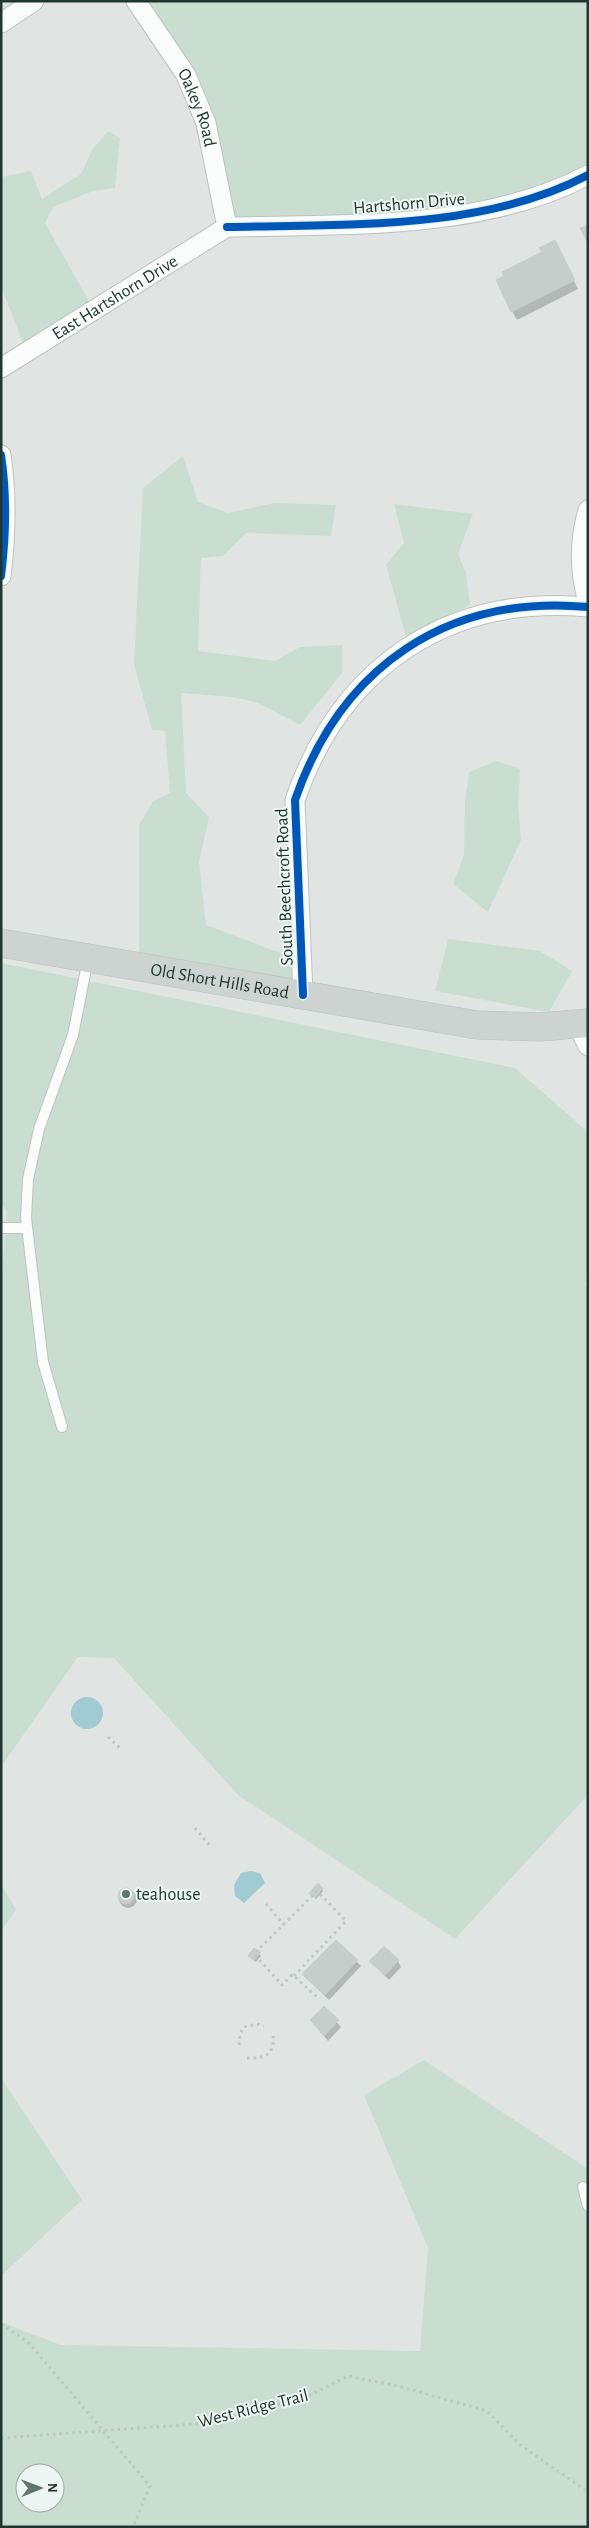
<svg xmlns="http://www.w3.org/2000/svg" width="589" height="2528" viewBox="0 0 589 2528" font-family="'Alegreya Sans',sans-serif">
<rect width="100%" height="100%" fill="#e0e5e3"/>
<g fill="#c9ded0" fill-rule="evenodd">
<polygon points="132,1 588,1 588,171 574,180 408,224 219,220 188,99"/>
<polygon points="108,131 120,138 115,188 93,191 53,207 45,223 91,305 23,343 1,286 1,177 31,171 42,199 81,174 92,150"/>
<polygon points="183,456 198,502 228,513 274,503 336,505 331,536 246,533 223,556 201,558 198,651 275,661 300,647 342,645 342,673 300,725 258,703 233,697 181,693 186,793 209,817 199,862 206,925 291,957 294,987 139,955 139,825 153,801 170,793 165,731 152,730 134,664 143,488"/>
<polygon points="394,504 473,514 458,554 466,573 470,605 406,636 386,565 404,543"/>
<polygon points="496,761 520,769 518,803 521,840 488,912 453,884 464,855 465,802 469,772"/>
<polygon points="448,939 540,951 572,971 549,1012 435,991"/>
<polygon points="1,963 515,1068 588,1132 588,1266 585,1285 588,1290 588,1795 455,1939 238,1795 114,1658 78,1657 1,1767 1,1290 7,1210 1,1205"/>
<polygon points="1,1884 16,1910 1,1931"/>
<path d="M424 2060 588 2169V2527H1V2322L61 2345 420 2351 428 2248 364 2095ZM25 2473H55V2503H25Z"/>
<polygon points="1,2078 82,2200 1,2276"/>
</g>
<g fill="#a2cad2">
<circle cx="87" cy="1713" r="16"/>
<polygon points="251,1871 260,1873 265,1883 244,1903 235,1896 234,1885 241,1873"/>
</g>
<g fill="#0003">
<polygon points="559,250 578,289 517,320 512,311"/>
<polygon points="322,1888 323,1891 316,1899 312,1895"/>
<circle cx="128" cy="1899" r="9"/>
<polygon points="336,1941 361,1966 329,2000 303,1975"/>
<polygon points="255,1950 261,1956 256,1962 249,1956"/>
<polygon points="370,1961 398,1961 401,1967 389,1980"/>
<polygon points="324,2008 341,2027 328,2041 312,2020"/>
</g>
<g fill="#c7cdcb" stroke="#c9cecc">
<polygon points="588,225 588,244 580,228"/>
<polygon points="555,240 575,280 511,312 496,280 504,276 502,272 542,252 539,248"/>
<polygon points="318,1883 323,1888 315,1898 309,1893"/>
<circle cx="126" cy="1896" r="8"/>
<polygon points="336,1940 358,1960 325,1995 302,1974"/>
<polygon points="384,1946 399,1960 385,1975 369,1961"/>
<polygon points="254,1948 261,1952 254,1960 248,1956"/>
<polygon points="324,2006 339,2020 324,2036 310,2020"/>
</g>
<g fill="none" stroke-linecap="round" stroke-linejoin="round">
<defs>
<g id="lane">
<polyline points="1,1228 27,1228"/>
<polyline points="62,1427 43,1362 26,1218 28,1179 39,1129 73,1035 88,959"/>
<polyline points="583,2187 588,2206"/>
</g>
<g id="street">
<path id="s1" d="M136 1 186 75 206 123 227 227"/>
<polyline points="1,23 34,1"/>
<path d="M227 227C344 224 482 231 588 175"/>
<path id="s2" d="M1 368 227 227"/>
<path d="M1 455C7 495 6 536 1 576"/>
<path d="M588 510C579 541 579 571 588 602"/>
<path d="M303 995 295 800C341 667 447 594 588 607"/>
<polyline points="578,1026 588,1046"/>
</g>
<g id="primary">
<path id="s3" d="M1 943 477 1025 540 1027 588 1023"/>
</g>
</defs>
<use href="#lane" stroke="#bdc2c0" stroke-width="12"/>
<use href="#street" stroke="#bdc2c0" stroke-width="21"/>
<use href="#primary" stroke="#bbc2c0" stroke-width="29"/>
<g stroke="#bfc6c5" stroke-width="3" stroke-dasharray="2.5 4" stroke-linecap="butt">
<polyline points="108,1737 121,1749"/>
<polyline points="195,1828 211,1847"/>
<polyline points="266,1904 284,1925"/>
<polyline points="294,1976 346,1921 317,1891 254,1954 282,1985 292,1975 294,1976 318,1998"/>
<polyline points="239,2045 240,2034 244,2027 257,2024 264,2026"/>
<path d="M247 2058C264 2059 275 2055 273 2036"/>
<polyline points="1,2324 28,2342 150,2486 133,2527"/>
<polyline points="1,2438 210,2423 308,2396 348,2376 402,2387 487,2411 519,2444 588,2492"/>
</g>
<use href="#lane" stroke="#fafbfb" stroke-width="10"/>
<use href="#street" stroke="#fafbfb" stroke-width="19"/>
<use href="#primary" stroke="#ccd3d1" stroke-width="28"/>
<defs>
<g id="cycleway">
<path d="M227 227C344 224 482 231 588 175"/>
<path d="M1 455C7 495 6 536 1 576"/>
<path d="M303 995 295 800C341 667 447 594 588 607"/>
</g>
</defs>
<use href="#cycleway" stroke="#edf5f2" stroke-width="11"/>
<use href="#cycleway" stroke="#0057b8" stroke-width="8"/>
</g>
<circle fill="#63746f" stroke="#edf5f2" stroke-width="2" cx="126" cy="1894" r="5"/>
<g text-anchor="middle" stroke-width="4" stroke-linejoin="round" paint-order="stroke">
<g font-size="18" fill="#203731" stroke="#edf5f2">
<text dy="6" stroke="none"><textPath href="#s1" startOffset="124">Oakey Road</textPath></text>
<text transform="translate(409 203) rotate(-5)" y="6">Hartshorn Drive</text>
<text dy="6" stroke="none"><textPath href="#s2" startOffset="134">East Hartshorn Drive</textPath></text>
<text transform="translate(284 887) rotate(-92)" y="6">South Beechcroft Road</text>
<text dy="6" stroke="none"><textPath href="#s3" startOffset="222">Old Short Hills Road</textPath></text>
<text transform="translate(253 2408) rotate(-14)" y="6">West Ridge Trail</text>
</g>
<g font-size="18" fill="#203731" stroke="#edf5f2" text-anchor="start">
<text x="136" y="1900">teahouse</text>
</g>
</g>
<rect width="589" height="2528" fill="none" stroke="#203731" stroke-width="5"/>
<g transform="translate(40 2488) rotate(89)"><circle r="24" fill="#edf5f2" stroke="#9ba9a5"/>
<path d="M0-4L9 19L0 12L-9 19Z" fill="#63746f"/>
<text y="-8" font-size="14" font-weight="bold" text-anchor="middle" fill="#203731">N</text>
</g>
</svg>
